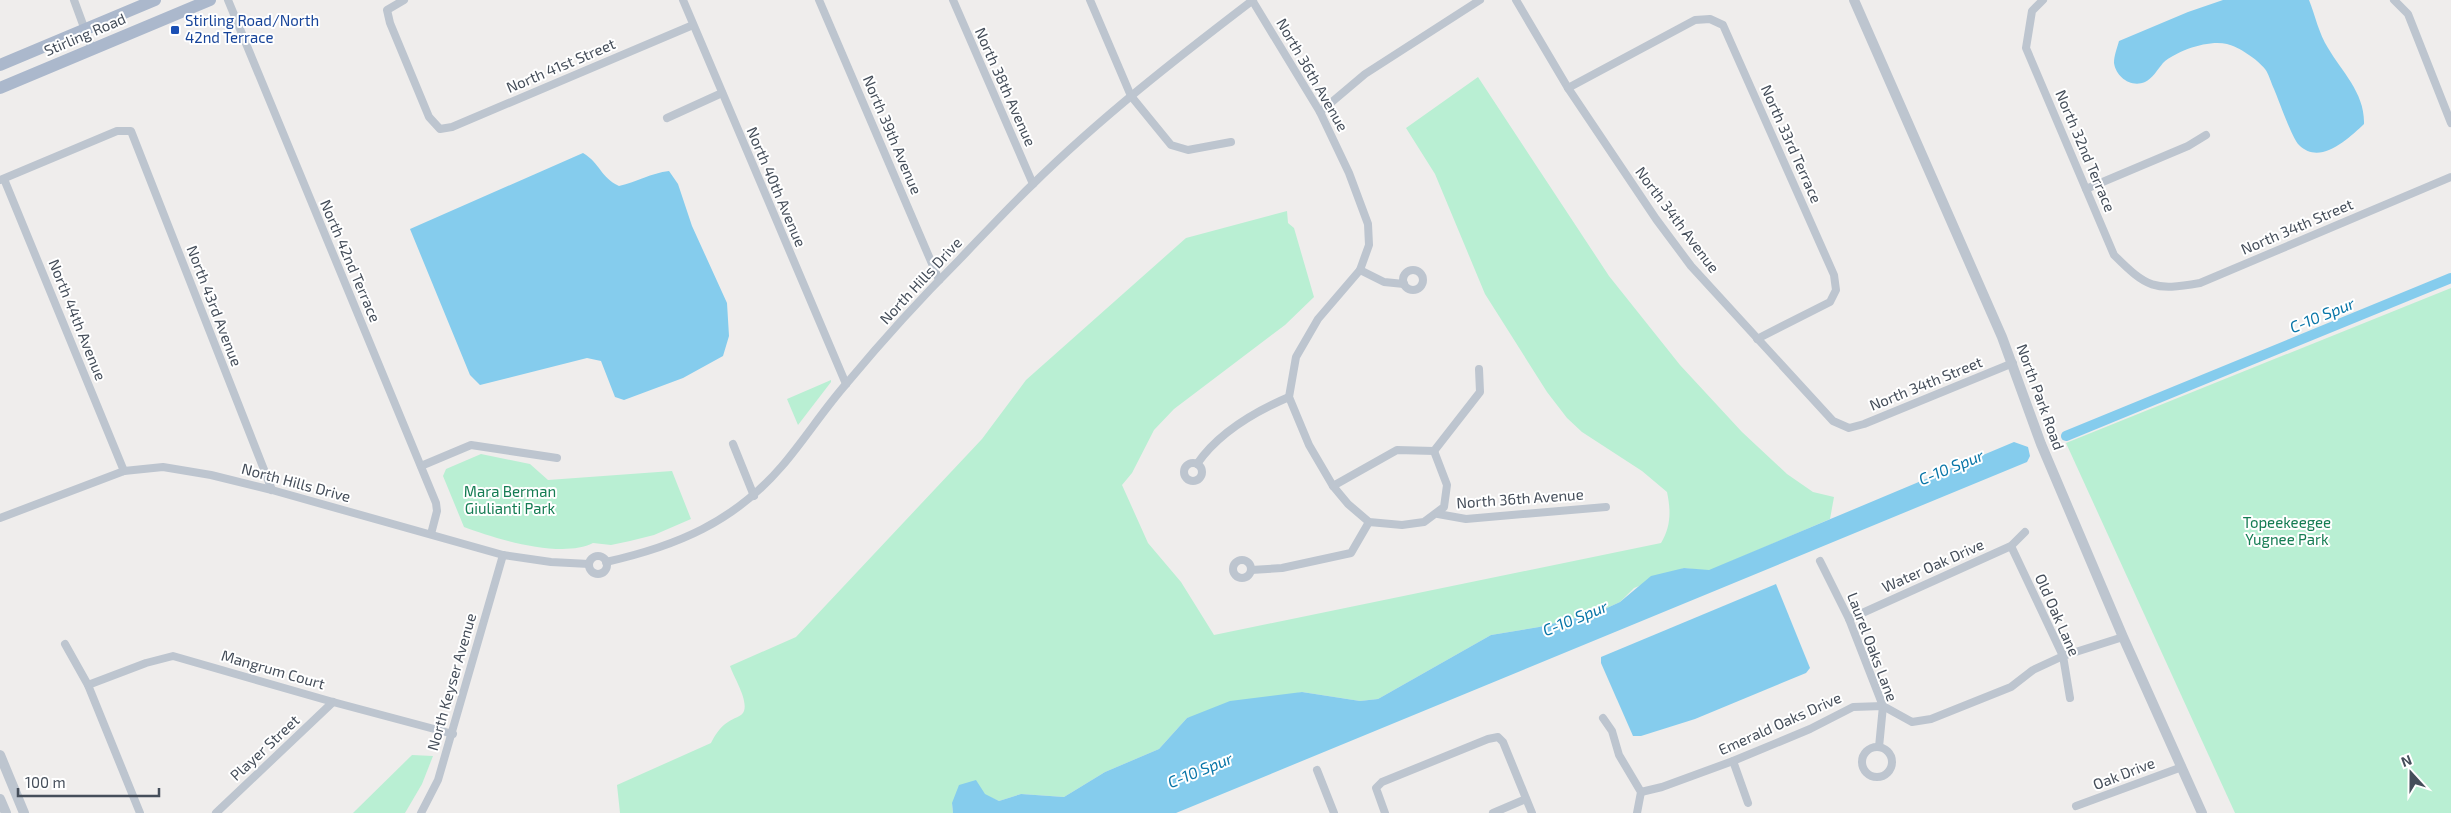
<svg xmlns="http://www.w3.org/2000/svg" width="2451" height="813" viewBox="0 0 2451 813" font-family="'Exo 2',sans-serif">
<rect width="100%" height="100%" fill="#efedec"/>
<g fill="#b9efd3">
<path d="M1478 77 1609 276 1680 365 1742 432 1787 474 1813 492 1834 497 1830 519 1709 571 1684 568 1634 588 1620 602 1596 613 1539 627 1491 635 1378 699 1360 701 1302 692 1187 718 1159 749 1105 772 1064 797 1021 794 999 801 985 795 952 803 953 813H620L617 785 711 743C715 735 720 727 728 722 733 718 742 717 744 711 748 699 734 678 730 666L796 637 982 439 1026 380 1186 238 1287 211 1288 223 1294 228 1314 297 1285 325 1174 409 1154 430 1132 473 1122 485 1148 543 1181 582 1214 635 1661 543C1671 526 1671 511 1667 492L1642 471 1582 432 1567 418 1547 392 1485 294 1435 174 1406 128Z"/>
<polygon points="2451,288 2451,813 2235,813 2066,443"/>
<polygon points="831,380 831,382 798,425 787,399"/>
<path d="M481 454 530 464 548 480 672 471 691 519 654 535 630 541 611 545 593 543C562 559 496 539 464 527L443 476 446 469Z"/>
<polygon points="412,755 433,756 422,784 405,813 353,813"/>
</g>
<g fill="#85cced">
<path d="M2223 0H2309C2315 15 2319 34 2328 48 2342 72 2365 93 2364 124 2348 139 2320 166 2299 145 2292 138 2279 101 2274 89 2271 83 2269 74 2265 69 2257 59 2239 47 2227 44 2208 40 2178 50 2163 63 2158 69 2152 79 2145 82 2131 88 2116 77 2114 63 2114 56 2117 48 2119 41L2188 12Z"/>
<path d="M583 153C601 164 600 177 619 186 637 182 651 173 669 171L678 184 692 226 727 303 729 336 723 356 683 378 624 400 615 397 601 361 587 358 480 385 470 375 410 229Z"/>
<polygon points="2014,442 2028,447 2030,456 2027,462 1176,813 953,813 952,803 959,785 976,780 985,794 999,801 1021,794 1064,797 1105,772 1159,749 1187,718 1230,701 1302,692 1360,701 1378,699 1491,635 1539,627 1596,613 1620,602 1651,576 1684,568 1709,570"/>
<polygon points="1776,584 1810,668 1806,673 1695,719 1641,736 1633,736 1601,663 1601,657"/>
</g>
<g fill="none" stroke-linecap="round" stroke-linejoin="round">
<polyline stroke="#85cced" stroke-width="10" points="2066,436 2451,278"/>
<g stroke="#bdc5cf" stroke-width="8">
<polyline points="74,0 92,49"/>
<polyline points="228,0 436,503 437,511 431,534"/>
<polyline points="404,0 387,10 390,23 429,117 440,129 452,127 693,25"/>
<polyline points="683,0 846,384"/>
<polyline points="819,0 939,280"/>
<polyline points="953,0 1033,184"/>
<polyline points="1090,0 1131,96 1171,145 1188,150 1231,142"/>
<polyline points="1252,0 1320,112 1349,173 1368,224 1369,245 1360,270 1318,319 1296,357 1289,397 1309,445 1333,486 1348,504 1369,522 1402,525 1424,522 1444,507 1447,485 1434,451"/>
<polyline points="1516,0 1568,88 1656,219 1691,266 1833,421 1849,428 1864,424 2013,363"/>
<path d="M2043 0 2032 11 2026 48 2114 255C2147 288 2154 291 2200 283L2451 177"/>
<polyline points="2394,0 2408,14 2451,123"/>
<polyline points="1568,88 1695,20 1710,19 1723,25 1834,275 1836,290 1830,302 1757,339"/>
<polyline points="1320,112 1365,74 1480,0"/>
<polyline points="667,118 722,93"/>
<polyline points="4,179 124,471"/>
<polyline points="0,180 117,131 131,131 272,490"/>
<polyline points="2086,189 2188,146 2206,135"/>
<circle cx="1413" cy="280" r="10"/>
<polyline points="1360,270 1384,282 1404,284"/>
<polyline points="733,444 754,496"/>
<polyline points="1434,451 1480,392 1479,369"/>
<circle cx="1193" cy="472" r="9"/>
<path d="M1197 464C1219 432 1254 412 1289 397"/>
<polyline points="421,466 471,445 557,458"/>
<polyline points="1333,486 1397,450 1434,451"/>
<polyline points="1438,514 1466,519 1606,507"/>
<polyline points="0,518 124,471 163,467 211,475 272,490 503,555 551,562 589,564"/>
<polyline points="2011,546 2063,656 2070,698"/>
<circle cx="598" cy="565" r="9"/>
<circle cx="1242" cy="569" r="9"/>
<polyline points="1820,561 1849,619 1883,706 1879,747"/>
<path d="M606 562C677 546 734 522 782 466 805 439 824 409 847 383 882 341 920 299 959 260 983 235 1007 209 1032 185 1100 118 1177 58 1253 0"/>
<polyline points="1251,570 1282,568 1351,553 1369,522"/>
<polyline points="1849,619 2011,546 2025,532"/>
<polyline points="65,644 88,685 140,813"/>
<polyline points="88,685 146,663 173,656 333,702 453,734"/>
<polyline points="1603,718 1612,731 1619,755 1641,792 1637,813"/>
<circle cx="1877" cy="762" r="15"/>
<polyline points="1733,761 1748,803"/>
<polyline points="1317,770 1334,813"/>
<polyline points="1641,792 1662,787 1733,761 1810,729 1853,707 1883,706 1912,722 1931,719 2011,687 2033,670 2063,656 2123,637"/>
<polyline points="2076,806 2182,767"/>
<polyline points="216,813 333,702"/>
<polyline points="421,813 438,780 503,555"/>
<polyline points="1385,813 1376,788 1382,782 1488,739 1498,737 1503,742 1532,813"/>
<polyline points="1493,813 1526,799"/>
</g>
<g stroke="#bdc5cf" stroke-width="10">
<polyline points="1854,0 2002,337 2041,444 2123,637 2202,813"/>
<polyline points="0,755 24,813"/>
<polyline points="0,799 6,813"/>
</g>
<g stroke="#abb8cc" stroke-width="12">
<polyline points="0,65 155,0"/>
<polyline points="0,88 210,0"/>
</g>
</g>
<rect fill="#1a4fb4" stroke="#fff" stroke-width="2" x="170" y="25" width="10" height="10" rx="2.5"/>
<g text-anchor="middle" stroke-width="4" stroke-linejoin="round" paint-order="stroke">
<g font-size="15" fill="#164399" stroke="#fff" text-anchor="start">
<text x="185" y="26">Stirling Road/North<tspan x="185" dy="17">42nd Terrace</tspan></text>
</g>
<g font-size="15" fill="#454e5a" stroke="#fff">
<text transform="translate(85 35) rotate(-23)" y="5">Stirling Road</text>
<text transform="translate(561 66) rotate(-23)" y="5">North 41st Street</text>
<text transform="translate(1312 75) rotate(60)" y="5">North 36th Avenue</text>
<text transform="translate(1005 87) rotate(66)" y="5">North 38th Avenue</text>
<text transform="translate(892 135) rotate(67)" y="5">North 39th Avenue</text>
<text transform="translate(1791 144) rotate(66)" y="5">North 33rd Terrace</text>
<text transform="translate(2085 151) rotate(67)" y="5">North 32nd Terrace</text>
<text transform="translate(776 187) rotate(67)" y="5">North 40th Avenue</text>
<text transform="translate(1677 220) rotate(53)" y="5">North 34th Avenue</text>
<text transform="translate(2297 227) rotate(-23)" y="5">North 34th Street</text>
<text transform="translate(350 261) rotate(67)" y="5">North 42nd Terrace</text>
<text transform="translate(921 281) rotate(-47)" y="5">North Hills Drive</text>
<text transform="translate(214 306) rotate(69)" y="5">North 43rd Avenue</text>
<text transform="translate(77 320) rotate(68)" y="5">North 44th Avenue</text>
<text transform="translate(1926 384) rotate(-22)" y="5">North 34th Street</text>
<text transform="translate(2040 397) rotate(70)" y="5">North Park Road</text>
<text transform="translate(296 483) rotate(15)" y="5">North Hills Drive</text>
<text transform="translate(1520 499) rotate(-4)" y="5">North 36th Avenue</text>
<text transform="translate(1933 566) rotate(-24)" y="5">Water Oak Drive</text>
<text transform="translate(2057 615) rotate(66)" y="5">Old Oak Lane</text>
<text transform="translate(1872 647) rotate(69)" y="5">Laurel Oaks Lane</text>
<text transform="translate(273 670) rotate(16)" y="5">Mangrum Court</text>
<text transform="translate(452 682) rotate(-74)" y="5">North Keyser Avenue</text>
<text transform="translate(1780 724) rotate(-24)" y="5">Emerald Oaks Drive</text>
<text transform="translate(265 748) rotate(-43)" y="5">Player Street</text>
<text transform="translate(2124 774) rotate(-21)" y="5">Oak Drive</text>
</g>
<g font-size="15" fill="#157c53" stroke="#fff">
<text x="510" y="497">Mara Berman<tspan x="510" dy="17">Giulianti Park</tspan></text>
<text x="2287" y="528">Topeekeegee<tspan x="2287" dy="17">Yugnee Park</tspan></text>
</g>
<g font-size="16" font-style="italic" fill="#0a76a8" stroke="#fff">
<text transform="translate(2322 315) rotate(-22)" y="6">C-10 Spur</text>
<text transform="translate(1951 467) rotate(-22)" y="6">C-10 Spur</text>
<text transform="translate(1575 618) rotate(-22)" y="6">C-10 Spur</text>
<text transform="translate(1200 770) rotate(-22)" y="6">C-10 Spur</text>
</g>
</g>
<g transform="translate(2411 773) rotate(339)" stroke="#ffffff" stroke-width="4" paint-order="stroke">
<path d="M0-4L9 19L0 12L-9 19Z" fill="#454e5a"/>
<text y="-8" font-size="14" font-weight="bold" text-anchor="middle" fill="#454e5a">N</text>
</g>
<path d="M18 788v8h141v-8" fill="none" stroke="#454e5a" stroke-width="2.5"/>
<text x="25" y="788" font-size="15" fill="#454e5a" stroke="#ffffff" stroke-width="4" paint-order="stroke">100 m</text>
</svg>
